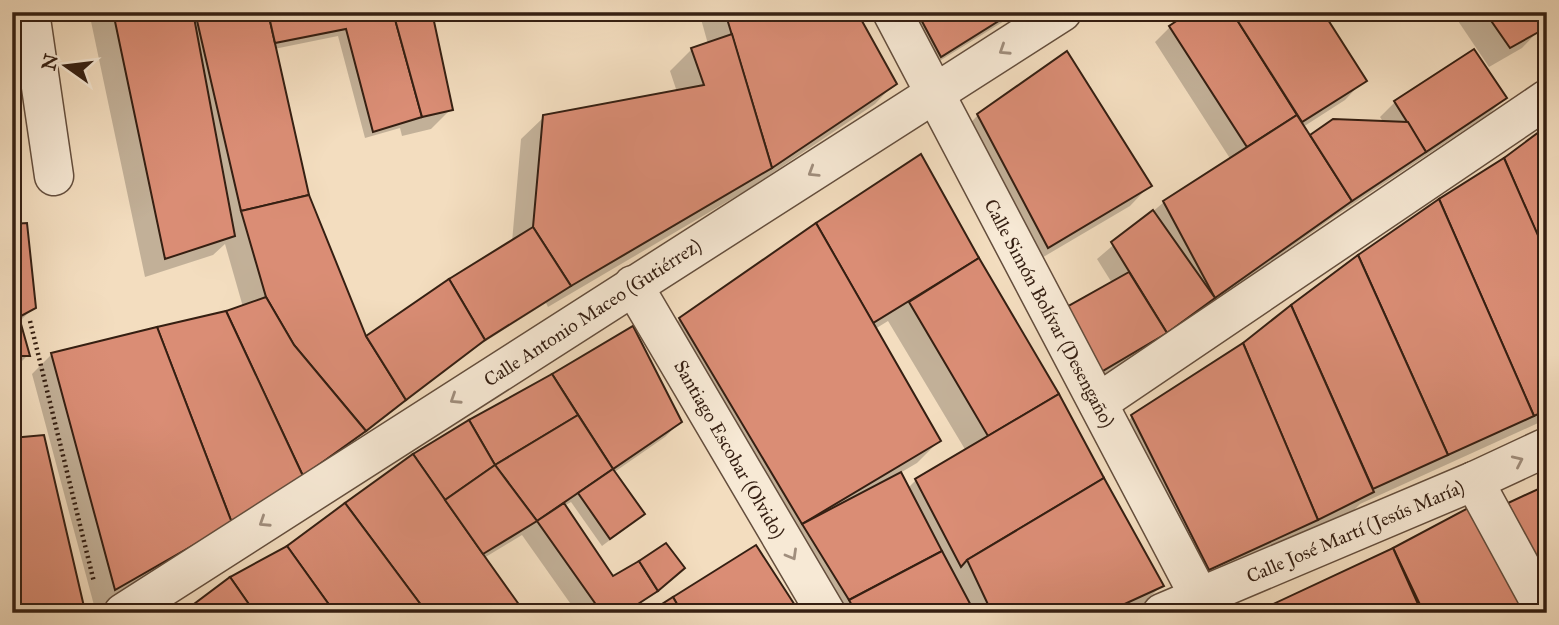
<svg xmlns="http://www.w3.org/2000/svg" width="1559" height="625" viewBox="0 0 1559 625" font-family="'IM FELL Great Primer',serif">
<rect width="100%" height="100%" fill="#f3ddbf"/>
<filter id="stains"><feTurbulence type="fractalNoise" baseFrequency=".00286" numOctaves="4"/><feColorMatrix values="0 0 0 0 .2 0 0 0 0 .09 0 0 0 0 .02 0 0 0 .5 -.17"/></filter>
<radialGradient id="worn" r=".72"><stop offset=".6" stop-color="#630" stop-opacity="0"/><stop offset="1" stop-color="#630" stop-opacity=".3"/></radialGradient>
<g fill="#0003" fill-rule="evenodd">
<polygon points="89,12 430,12 451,109 431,129 402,136 400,128 365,138 338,36 274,49 307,196 365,339 512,242 521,139 544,117 677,92 670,71 692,49 708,44 699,12 855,12 894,84 875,104 747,190 548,307 546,303 475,348 286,491 210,543 95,609 32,374 52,354 243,307 225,244 213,255 145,277"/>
<polygon points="894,12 1019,12 925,70"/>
<polygon points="1193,12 1321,12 1364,80 1345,100 1303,127 1310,138 1334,121 1384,123 1380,117 1395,102 1505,98 1490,113 1335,216 1150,347 1085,386 1112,283 1097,259 1164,202 1231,160 1155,42 1170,27"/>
<polygon points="1452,12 1531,12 1541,28 1522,48 1489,67"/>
<polygon points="978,115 1149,186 1130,206 1028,266 959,135"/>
<polygon points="1547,129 1547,242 1544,244 1547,245 1547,419 1360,504 1352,512 1189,589 1113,436 1133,416 1244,345 1359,256"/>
<path d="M920 156 1058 395 1162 585 1142 605 1125 613H840L658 341 680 319ZM888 321 966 451 916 480 908 488 900 473 917 463 939 441 875 329Z"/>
<polygon points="12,226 34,307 19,322 28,355 12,371"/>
<polygon points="632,329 680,422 665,437 613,473 635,521 602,546 571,502 564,506 612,578 675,576 629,613 577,613 522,535 484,558 288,548 470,421"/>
<polygon points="1394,549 1526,613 1258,613"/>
</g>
<g fill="#da8d75" stroke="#351f12" stroke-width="2">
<polygon points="113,12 193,12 235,236 165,259"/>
<polygon points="195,12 268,12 309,195 241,211"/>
<polygon points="268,12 393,12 422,117 373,132 346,29 275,43"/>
<polygon points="393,12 432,12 453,110 422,117"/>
<polygon points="725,12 857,12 897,84 772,168"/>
<polygon points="917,12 1013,12 941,57"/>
<polygon points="1190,12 1232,12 1297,115 1247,147 1169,26"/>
<polygon points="1232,12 1323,12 1367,81 1302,122"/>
<polygon points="1485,12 1533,12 1544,29 1510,48"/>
<polygon points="732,34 772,168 571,286 533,227 543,115 704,85 691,48"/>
<polygon points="1474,49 1507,98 1426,152 1394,101"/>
<polygon points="1067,51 1152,186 1048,248 977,114"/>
<polygon points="1297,115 1352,201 1215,298 1163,201"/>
<polygon points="1333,119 1408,122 1426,152 1352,201 1310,135"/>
<polygon points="1547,126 1547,237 1540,241 1504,158"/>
<polygon points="921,154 979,258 873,323 816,223"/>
<polygon points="1504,158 1547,256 1547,410 1534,416 1439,199"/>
<polygon points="309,195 366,336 406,400 366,431 294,345 266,297 241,211"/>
<polygon points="1439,199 1534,416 1448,455 1358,255"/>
<polygon points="1153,210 1215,298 1167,333 1111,242"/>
<polygon points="27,223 36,308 19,317 30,356 12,356 12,224"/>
<polygon points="816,223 941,441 802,524 679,318"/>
<polygon points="533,227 571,286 485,340 449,279"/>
<polygon points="1358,255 1448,455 1373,489 1291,305"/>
<polygon points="979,258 1059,394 988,436 909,302"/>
<polygon points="1129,272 1167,333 1101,372 1065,308"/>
<polygon points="449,279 485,340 406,400 366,336"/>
<polygon points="266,297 294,345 366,431 303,476 226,311"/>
<polygon points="1291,305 1374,492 1318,520 1243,343"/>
<polygon points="226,311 303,476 232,523 157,327"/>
<polygon points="633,326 682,422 613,469 552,374"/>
<polygon points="157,327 232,523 115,590 51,353"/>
<polygon points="1243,343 1318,520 1209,570 1131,415"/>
<polygon points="552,374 578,415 495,465 469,420"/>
<polygon points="1059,394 1104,478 967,560 961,567 915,479"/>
<polygon points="578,415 613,469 537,521 495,465"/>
<polygon points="469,420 495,465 445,500 413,454"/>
<polygon points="44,435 85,611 83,613 12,613 12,438"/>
<polygon points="413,454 483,554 525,613 427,613 345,503"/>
<polygon points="495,465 537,521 483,554 445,500"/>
<polygon points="613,469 645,514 610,539 578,493"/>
<polygon points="901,472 942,551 849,600 802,524"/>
<polygon points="1104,478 1164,586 1105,613 992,613 967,560"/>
<polygon points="1547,485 1547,582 1508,503"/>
<polygon points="345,503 427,613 335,613 287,546"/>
<polygon points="564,503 613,576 639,561 658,591 624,613 602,613 537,521"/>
<polygon points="1472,506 1528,613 1424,613 1393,548"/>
<polygon points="666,543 685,568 658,591 639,561"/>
<polygon points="756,545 800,613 682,613 673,597"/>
<polygon points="287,546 335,613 255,613 230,577"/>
<polygon points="1393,548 1422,613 1254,613"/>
<polygon points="942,551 975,613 856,613 849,600"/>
<polygon points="230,577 255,613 182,613"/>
<polygon points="673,597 682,613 648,613"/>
</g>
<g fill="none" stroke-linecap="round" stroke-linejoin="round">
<defs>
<g id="minor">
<polyline points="30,12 54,176"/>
<polyline points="892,12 1208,613"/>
<polyline points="633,285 826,613"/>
<polyline points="1098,403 1547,99"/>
<polyline points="1474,481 1546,613"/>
<polyline points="123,613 1062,12"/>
<polyline points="1162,613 1474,481 1547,447"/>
</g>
</defs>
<use href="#minor" stroke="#644e3d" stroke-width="41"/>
<polyline stroke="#351f12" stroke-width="4.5" stroke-dasharray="2 3.5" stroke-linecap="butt" points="30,321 94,582"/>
<use href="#minor" stroke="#f7e9d5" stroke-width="38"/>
</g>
<defs><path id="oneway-chevron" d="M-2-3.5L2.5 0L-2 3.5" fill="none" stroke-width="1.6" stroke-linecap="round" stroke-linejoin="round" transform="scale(1.75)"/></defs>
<g stroke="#a08e7d">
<use href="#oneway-chevron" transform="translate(1004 50) rotate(147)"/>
<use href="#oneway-chevron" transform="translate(813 172) rotate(148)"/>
<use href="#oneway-chevron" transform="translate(455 399) rotate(147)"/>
<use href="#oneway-chevron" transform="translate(1518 461) rotate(-25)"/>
<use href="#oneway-chevron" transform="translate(264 522) rotate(147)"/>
<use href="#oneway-chevron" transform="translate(792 555) rotate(60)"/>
</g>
<g text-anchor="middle" stroke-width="5" stroke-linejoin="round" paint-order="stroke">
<g font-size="19" fill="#351f12" stroke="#f7e9d5">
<text transform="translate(592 312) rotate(-33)" y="7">Calle Antonio Maceo (Gutiérrez)</text>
<text transform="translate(1050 313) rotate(62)" y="7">Calle Simón Bolívar (Desengaño)</text>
<text transform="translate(730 449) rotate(60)" y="7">Santiago Escobar (Olvido)</text>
<text transform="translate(1355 531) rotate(-23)" y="7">Calle José Martí (Jesús María)</text>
</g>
</g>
<rect width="1559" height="625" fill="none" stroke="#f3ddbf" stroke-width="42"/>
<rect x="14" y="14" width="1531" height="597" fill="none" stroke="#351f12" stroke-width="3.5"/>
<rect x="21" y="21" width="1517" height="583" fill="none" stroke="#351f12" stroke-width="2"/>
<g transform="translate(66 66) rotate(284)" stroke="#f7e9d5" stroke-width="5" paint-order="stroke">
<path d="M0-5L12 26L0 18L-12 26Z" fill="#351f12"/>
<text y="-10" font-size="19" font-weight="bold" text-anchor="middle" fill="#351f12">N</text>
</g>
<rect width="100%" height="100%" filter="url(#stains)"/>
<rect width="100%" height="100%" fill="url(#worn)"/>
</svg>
